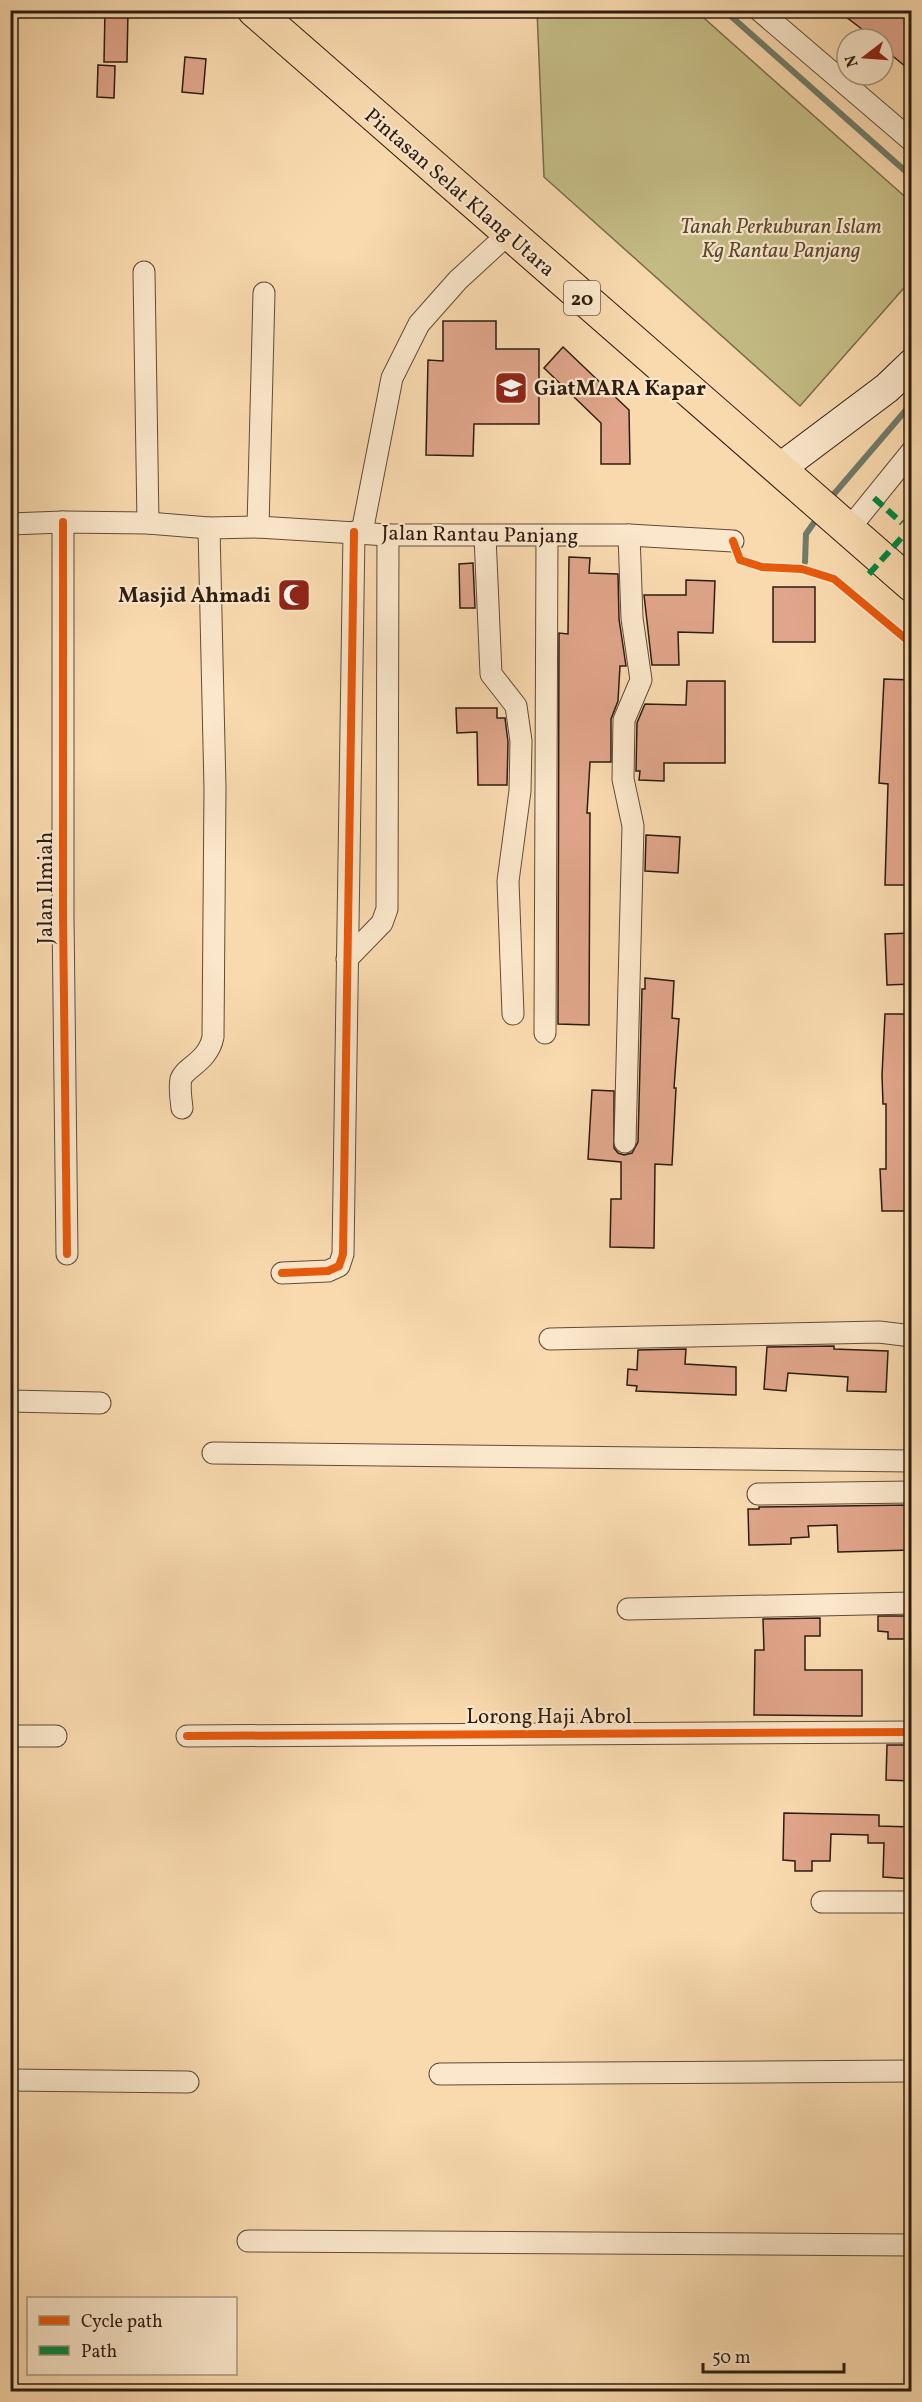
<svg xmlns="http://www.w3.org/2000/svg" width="922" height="2402" viewBox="0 0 922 2402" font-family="Vollkorn,serif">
<rect width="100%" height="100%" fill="#f9daaf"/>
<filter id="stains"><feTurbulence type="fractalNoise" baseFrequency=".00333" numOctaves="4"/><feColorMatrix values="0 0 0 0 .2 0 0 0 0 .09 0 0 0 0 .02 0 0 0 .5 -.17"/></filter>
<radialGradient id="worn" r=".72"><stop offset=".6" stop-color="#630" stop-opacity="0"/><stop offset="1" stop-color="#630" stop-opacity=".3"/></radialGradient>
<polygon fill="#c5bd86" stroke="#796c4b" stroke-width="1.5" points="537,11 696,11 911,202 911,280 800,406 544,177"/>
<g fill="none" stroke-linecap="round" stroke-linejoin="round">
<g stroke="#717b69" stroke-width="6">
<polyline points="724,10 912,177"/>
<polyline points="834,494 912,403"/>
<polyline points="805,562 806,534 813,524"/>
</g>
</g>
<g fill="#e0a58a" stroke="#2d1c10" stroke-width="1.5">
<polygon points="105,10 128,11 127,62 104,62"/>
<polygon points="837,10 912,10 912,72 883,48 883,39 861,39 867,33"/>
<polygon points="185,57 206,59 203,94 182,92"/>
<polygon points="98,65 115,66 114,98 97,97"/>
<polygon points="443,321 496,321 496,349 539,349 539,424 474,424 473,456 426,455 428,360 443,361"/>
<polygon points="563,347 629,410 630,464 601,464 601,423 544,368"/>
<polygon points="569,557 590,558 589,573 618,574 619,619 626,666 620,666 618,701 611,719 611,762 590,762 587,813 590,813 589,1025 558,1024 559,633 568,634"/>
<polygon points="473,563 475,608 460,608 459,564"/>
<polygon points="686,580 715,581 713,633 678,632 679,665 652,665 644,595 686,595"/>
<rect x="773" y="587" width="42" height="55"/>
<polygon points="884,679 912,680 912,885 885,885 888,784 879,783"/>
<polygon points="687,681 725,681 725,763 664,763 664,781 639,780 640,771 636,771 637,723 645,704 686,705"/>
<polygon points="456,708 497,708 497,718 505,718 508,742 507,785 478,785 477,732 457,733"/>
<polygon points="646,835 680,837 678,873 645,871"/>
<polygon points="912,933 912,984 887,985 885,934"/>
<polygon points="645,978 674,981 672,1018 679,1019 674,1088 676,1088 672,1165 655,1164 654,1248 610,1247 611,1199 621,1199 621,1162 588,1159 592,1090 614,1091 614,1148 618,1153 624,1155 632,1153 638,1142 642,989 645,989"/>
<polygon points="885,1014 912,1014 908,1078 912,1078 912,1211 882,1211 880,1169 886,1169 886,1104 883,1104 882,1075"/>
<polygon points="834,1346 834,1349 888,1351 886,1392 847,1391 848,1377 788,1373 786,1391 764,1389 767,1347"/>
<polygon points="686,1349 685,1364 736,1367 736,1395 636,1391 637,1386 627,1385 628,1369 637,1370 638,1350"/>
<polygon points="912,1505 912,1550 838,1552 837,1525 808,1526 809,1537 791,1538 791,1544 749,1545 748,1509 759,1509 759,1507"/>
<polygon points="878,1616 912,1616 912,1639 888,1639 888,1632 878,1631"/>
<polygon points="820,1618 820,1636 805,1636 805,1670 862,1670 862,1716 754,1715 755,1650 764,1650 763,1619"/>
<polygon points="887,1745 912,1745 912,1781 886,1780"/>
<polygon points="784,1813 879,1815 879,1826 912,1827 912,1879 883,1877 884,1843 868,1843 868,1835 831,1834 830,1861 812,1861 812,1871 795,1871 795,1861 783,1860"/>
</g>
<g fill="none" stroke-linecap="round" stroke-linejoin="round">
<defs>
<g id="street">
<polyline points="759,10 912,141"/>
<polyline points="144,272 148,523"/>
<polyline points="63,522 63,916 67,1254"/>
<polyline points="10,524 63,522 148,523 209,528 258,527 388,535 629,535 733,541"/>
<polyline points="258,527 264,293"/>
<polyline points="848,530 912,451"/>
<polyline points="362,532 392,378 419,324 458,280 508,234"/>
<polyline points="485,536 491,674 516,706 521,741 520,791 508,881 513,1014"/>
<polyline points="347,959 382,923 387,909 388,535"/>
<polyline points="545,1033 547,537"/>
<path d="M182 1108C181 1099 179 1087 181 1079 185 1067 208 1062 213 1037L215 788 209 528"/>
<polyline points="625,1142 633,826 623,779 624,720 641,680 632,618 629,535"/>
<polyline points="282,1273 328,1271 339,1266 343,1254 354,532"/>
<polyline points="550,1339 879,1332 912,1336"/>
<polyline points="10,1401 100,1403"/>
<polyline points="213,1453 912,1461"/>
<polyline points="758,1494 912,1492"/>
<polyline points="628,1609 912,1603"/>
<polyline points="10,1736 56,1736"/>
<polyline points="187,1736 912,1732"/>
<polyline points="822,1902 912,1902"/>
<polyline points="440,2074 912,2071"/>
<polyline points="10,2080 188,2082"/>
<polyline points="248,2241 912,2245"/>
</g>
<polyline id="secondary" points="779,469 887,388 912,364"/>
<polyline id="highway" points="254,10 912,585"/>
</defs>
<use href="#street" stroke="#604c38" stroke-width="23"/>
<use href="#secondary" stroke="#2d1c10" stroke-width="32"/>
<use href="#highway" stroke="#2d1c10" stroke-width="35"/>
<use href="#street" stroke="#fbe7cb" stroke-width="21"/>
<use href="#secondary" stroke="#fbe7cb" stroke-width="30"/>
<use href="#highway" stroke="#f9daaf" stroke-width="33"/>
<g stroke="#00873e" stroke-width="6" stroke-dasharray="12 6" stroke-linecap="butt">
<polyline points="874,498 902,523"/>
<polyline points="869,574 903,536"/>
</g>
<defs>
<g id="cycleway">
<polyline points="63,522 63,916 67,1254"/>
<polyline points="733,541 740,560 762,567 802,569 834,579 912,644"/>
<polyline points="282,1273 328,1271 339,1266 343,1254 354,532"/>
<polyline points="187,1736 912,1732"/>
</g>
</defs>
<use href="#cycleway" stroke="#fbe7cb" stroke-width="11"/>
<use href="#cycleway" stroke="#e8590c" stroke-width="8"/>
</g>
<defs>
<symbol id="university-square" viewBox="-11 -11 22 22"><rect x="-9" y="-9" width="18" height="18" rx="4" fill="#8f2418" stroke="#fbe7cb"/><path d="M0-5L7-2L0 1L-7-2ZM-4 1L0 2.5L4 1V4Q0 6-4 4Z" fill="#fff"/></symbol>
<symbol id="mosque-square" viewBox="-11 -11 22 22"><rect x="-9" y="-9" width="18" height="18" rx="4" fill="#8f2418" stroke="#fbe7cb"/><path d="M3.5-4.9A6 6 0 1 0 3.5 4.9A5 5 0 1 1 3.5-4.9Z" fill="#fff"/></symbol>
</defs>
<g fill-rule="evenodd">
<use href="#university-square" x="492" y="369" width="38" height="38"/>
<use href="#mosque-square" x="275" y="576" width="38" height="38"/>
</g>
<g text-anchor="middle" stroke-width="4.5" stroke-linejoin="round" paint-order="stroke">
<rect fill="#fbe7cb" stroke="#6b5948" stroke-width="1.5" x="564" y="281" width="36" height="34" rx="4.5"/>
<g font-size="20" font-weight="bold" fill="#2d1c10">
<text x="582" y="305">20</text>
</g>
<g font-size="21" fill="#2d1c10" stroke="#fbe7cb">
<text transform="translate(460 192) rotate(41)" y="7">Pintasan Selat Klang Utara</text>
<text transform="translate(480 534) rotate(1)" y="7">Jalan Rantau Panjang</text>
<text transform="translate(45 888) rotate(-90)" y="7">Jalan Ilmiah</text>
<text x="549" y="1723">Lorong Haji Abrol</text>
</g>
<g font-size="21" font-style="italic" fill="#5b4c33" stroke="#fbe7cb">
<text x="781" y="233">Tanah Perkuburan Islam<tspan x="781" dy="24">Kg Rantau Panjang</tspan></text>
</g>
<g font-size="21" font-weight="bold" fill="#2d1c10" stroke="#fbe7cb" text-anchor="start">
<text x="534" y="395">GiatMARA Kapar</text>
<text x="271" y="602" text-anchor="end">Masjid Ahmadi</text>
</g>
</g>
<rect width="922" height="2402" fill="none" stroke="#f9daaf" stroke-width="36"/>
<rect x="12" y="12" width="898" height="2378" fill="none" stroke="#2d1c10" stroke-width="3"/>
<rect x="18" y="18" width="886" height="2366" fill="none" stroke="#2d1c10" stroke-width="1.5"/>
<rect x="27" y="2297" width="210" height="78" fill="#fbe7cb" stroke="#a99680" stroke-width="1.5"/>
<rect x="39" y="2316" width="30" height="9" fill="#e8590c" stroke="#a99680" stroke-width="1.5"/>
<text x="81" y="2327" font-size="18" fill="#2d1c10">Cycle path</text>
<rect x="39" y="2346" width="30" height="9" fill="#00873e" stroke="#a99680" stroke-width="1.5"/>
<text x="81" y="2357" font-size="18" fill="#2d1c10">Path</text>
<g transform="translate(865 57) rotate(253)"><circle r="28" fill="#fbe7cb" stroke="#a99680" stroke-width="1.5"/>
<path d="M0-4.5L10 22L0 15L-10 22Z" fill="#8f2418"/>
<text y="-9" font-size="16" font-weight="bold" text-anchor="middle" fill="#2d1c10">N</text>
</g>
<path d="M703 2363v9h141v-9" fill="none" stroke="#2d1c10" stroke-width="3"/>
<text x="712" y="2363" font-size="18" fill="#2d1c10" stroke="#fbe7cb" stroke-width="4.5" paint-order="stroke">50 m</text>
<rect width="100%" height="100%" filter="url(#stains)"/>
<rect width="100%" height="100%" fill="url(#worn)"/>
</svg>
